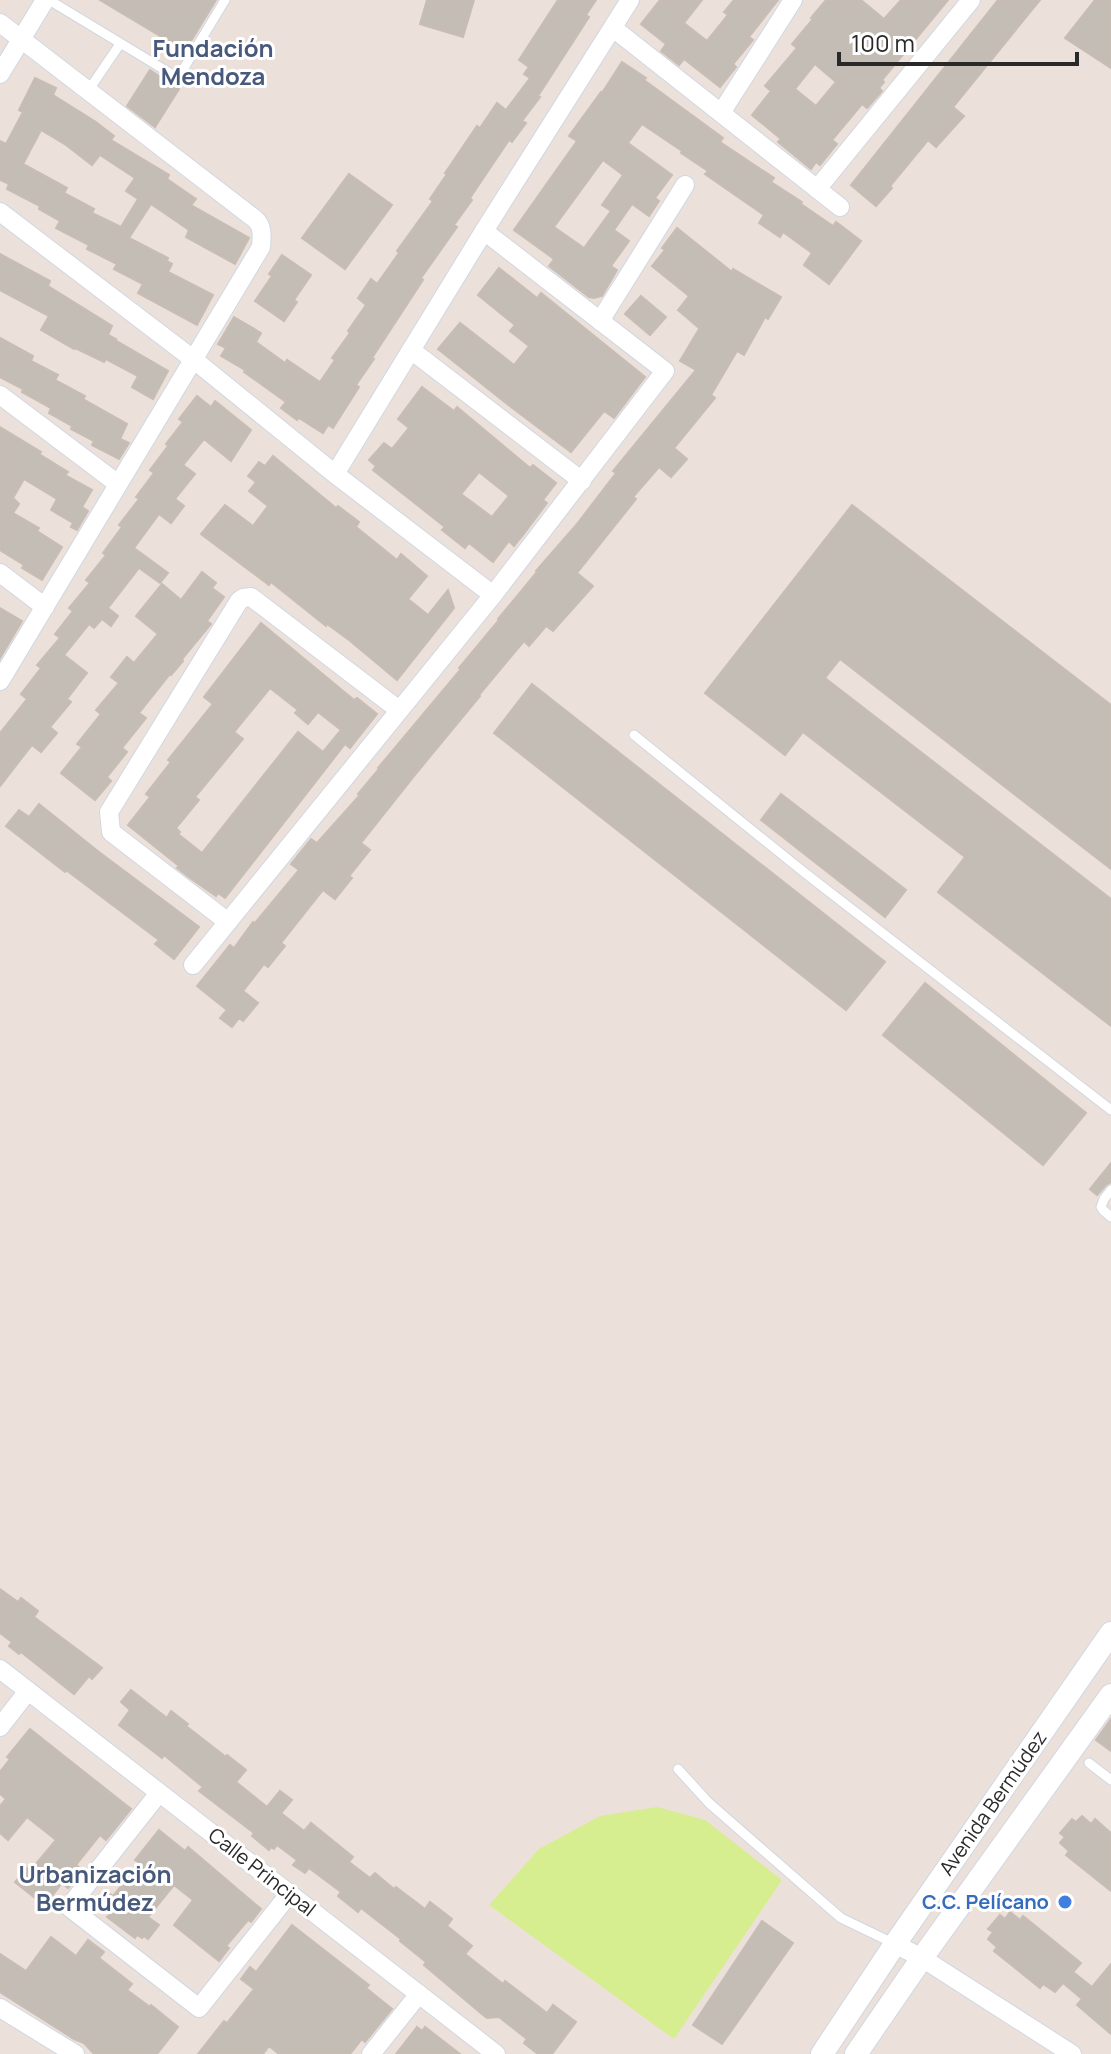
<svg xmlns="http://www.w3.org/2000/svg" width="1111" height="2054" viewBox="0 0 1111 2054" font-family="Manrope,sans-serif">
<rect width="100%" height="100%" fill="#ece1da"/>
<polygon fill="#d6ee8f" points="657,1807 705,1820 782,1880 674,2039 489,1905 539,1849 600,1816"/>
<g fill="#c4bdb6" stroke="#c8bdb4" stroke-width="2" fill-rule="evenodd">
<polygon points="100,0 216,0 185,51"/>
<polygon points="427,0 474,0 463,37 420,24"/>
<polygon points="558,0 596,0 586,15 589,17 538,96 540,97 522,121 526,123 512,142 509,140 470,198 472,200 454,225 457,227 421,278 423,280 372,358 374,359 356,385 359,387 333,428 328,425 323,433 299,418 297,420 281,408 286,402 244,372 245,370 221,356 226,348 218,344 234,317 261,333 256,342 285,363 287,360 320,382 335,360 332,358 350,333 348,331 366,305 358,298 371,279 377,284 399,253 397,251 433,201 430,199 447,174 445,173 477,126 480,128 497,103 506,110 530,78 524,74 529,67 519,60"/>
<polygon points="660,0 702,0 684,23 707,41 728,15 724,12 734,0 778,0 749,37 753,40 733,64 736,67 720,87 684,59 679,65 661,51 666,44 641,24"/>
<path d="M826 0H861L884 19 901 0H948L882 80 884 82 879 88 882 91 867 108 862 104 832 140 837 144 820 165 816 162 811 169 778 142 781 139 752 115 771 91 765 86 797 48 792 44 813 19 811 18ZM815 64 836 82 816 106 795 89Z"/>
<polygon points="998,0 1040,0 953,107 964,116 936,147 928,140 890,186 892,188 876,206 851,185"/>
<polygon points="1095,0 1111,0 1111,68 1065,38"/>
<path d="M622 62 646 78 644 80 723 138 720 142 774 178 771 182 802 202 801 204 833 226 836 222 861 241 829 284 804 265 812 253 783 232 780 237 759 223 764 215 705 174 708 171 681 153 682 151 642 124 628 143 672 175 655 198 659 201 649 216 632 204 614 230 629 241 611 266 617 270 602 296 594 298 589 297 549 266 554 259 514 230 577 141 569 136 601 92 602 93ZM603 160 623 175 602 205 611 211 584 248 554 227Z"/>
<polygon points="150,70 179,89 155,127 127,106"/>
<path d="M35 78 56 88 53 95 96 122 114 136 111 140 169 175 167 179 196 199 191 205 249 238 235 264 186 237 189 230 151 204 129 238 168 258 167 261 172 264 168 272 213 295 197 325 138 293 143 284 114 269 117 264 87 249 89 245 56 228 60 221 39 209 40 206 7 189 9 184 0 180V141L6 144 23 112 19 110ZM41 130 66 145 92 165 100 155 135 178 126 191 138 199 121 227 92 213 94 209 64 193 67 188 23 164Z"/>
<polygon points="349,174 392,205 345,269 302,238"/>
<polygon points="677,228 732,272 733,269 781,297 768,319 765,317 744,355 737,351 711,395 715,398 674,448 687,459 671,477 659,467 633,497 636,499 577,573 593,586 553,631 546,626 529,646 524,641 479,695 480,696 414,776 361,843 370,850 349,876 352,878 335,899 323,890 281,943 285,946 268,967 264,964 243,991 258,1003 243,1021 239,1018 232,1027 220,1018 227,1010 197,986 230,945 234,948 253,922 255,923 299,870 291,864 311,839 317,843 360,795 358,794 379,769 378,768 461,669 459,668 499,620 498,619 537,572 536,571 577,524 616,473 613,471 696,370 680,361 699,329 699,328 678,310 689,296 652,266 665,250 662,248"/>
<polygon points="0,254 50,281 48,286 112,326 108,335 116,339 115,340 168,371 153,399 132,387 138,376 106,359 104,362 75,348 74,349 41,330 49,316 0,290"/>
<polygon points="282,255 311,275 294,300 297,302 284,321 255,301 272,276 269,274"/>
<polygon points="499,268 537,298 541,293 645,377 614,418 604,411 571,452 511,407 438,349 460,323 514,365 529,346 510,331 515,325 478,295"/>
<polygon points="641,296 666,317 650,335 625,314"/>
<polygon points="0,338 33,356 31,361 58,375 55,380 85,396 83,399 127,424 120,439 129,443 119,459 92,445 94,441 71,429 72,426 49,413 51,408 22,392 23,389 0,377"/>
<path d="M422 387 454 411 457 407 530 468 533 465 556 483 543 500 547 503 523 535 514 546 509 541 493 562 469 543 465 548 442 530 445 527 373 470 376 466 369 460 384 443 392 449 409 428 398 419ZM479 472 509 496 492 517 461 494Z"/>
<polygon points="197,396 211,407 215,401 251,430 231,461 204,439 183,465 195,474 175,499 184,506 171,523 159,514 134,548 168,573 160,583 139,568 108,608 118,616 111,626 102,619 94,628 89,624 64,655 87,673 67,699 71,702 50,727 57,733 41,752 32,745 0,786 0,733 27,699 21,694 41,668 37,665 60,638 55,634 73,611 69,608 90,583 86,580 106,555 103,553 122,527 119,525 139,499 136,497 154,473 150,470 168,446 166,444 183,422 179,419"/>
<polygon points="0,427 41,452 39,454 68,472 65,475 92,490 82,507 88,511 77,530 71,527 73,523 51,510 57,499 24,479 13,498 19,504 13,513 39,528 37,531 62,547 42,580 22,568 24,565 0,550"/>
<polygon points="273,456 336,508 338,506 359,522 356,527 397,560 401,554 427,576 408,599 428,615 448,590 454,608 397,680 349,640 327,624 326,626 271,582 269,585 201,534 225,505 253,526 268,506 249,491 256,482 248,476 259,462 265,466"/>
<polygon points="852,505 1111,705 1111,869 840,659 825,678 1111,899 1111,1026 938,892 965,857 803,732 785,755 705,693"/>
<polygon points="202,572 216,583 212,588 224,597 207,621 211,624 182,659 183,661 171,675 170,674 139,713 146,718 122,748 127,752 107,777 111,781 95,800 61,773 82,747 77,744 101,714 96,710 119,683 111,677 127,657 134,663 158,634 136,616 162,584 181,600"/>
<polygon points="0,608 22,621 0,658"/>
<path d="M261 623 354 700 357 698 377 714 350 748 345 744 225 898 218 893 216 896 190 878 177 868 179 866 128 825 150 797 146 794 171 762 168 760 213 704 204 697ZM270 688 298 710 295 713 308 724 318 712 341 730 323 752 298 732 202 853 178 834 180 832 176 828 199 800 195 797 243 739 234 732Z"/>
<polygon points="532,684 885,962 846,1010 494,733"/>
<polygon points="781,794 906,890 885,917 761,820"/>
<polygon points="39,804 99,852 199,927 174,959 155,944 159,940 66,870 65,872 6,826 19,810 29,817"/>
<polygon points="925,983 1086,1113 1043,1165 883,1035"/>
<polygon points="1111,1163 1111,1182 1106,1185 1097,1195 1090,1189"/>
<polygon points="0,1589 18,1602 21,1598 38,1611 34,1617 102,1668 92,1679 89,1676 74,1694 21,1652 19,1654 9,1646 12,1642 0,1633"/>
<polygon points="131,1690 167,1718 171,1711 188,1724 186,1726 226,1757 227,1755 246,1770 236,1782 267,1807 280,1791 292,1800 281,1813 304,1831 311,1823 353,1857 349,1862 370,1878 375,1873 394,1889 396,1887 425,1909 430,1902 452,1919 447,1926 472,1946 465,1954 503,1984 505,1981 547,2013 553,2005 576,2022 552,2054 538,2054 524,2043 527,2039 499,2017 487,2018 483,2015 424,1965 426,1962 400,1941 401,1939 361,1908 358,1912 338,1896 341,1892 309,1868 305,1873 293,1865 297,1860 277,1845 274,1849 271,1847 269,1850 252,1836 254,1833 199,1791 203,1787 164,1755 162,1758 119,1725 130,1710 121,1702"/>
<polygon points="1111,1719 1111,1751 1096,1740"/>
<polygon points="30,1729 131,1809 106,1840 100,1835 76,1865 83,1870 68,1888 62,1883 49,1900 45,1897 40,1902 15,1882 27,1868 30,1871 56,1840 27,1817 8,1840 0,1833 0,1806 6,1799 0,1794 0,1772 10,1759 7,1757"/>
<polygon points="1082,1816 1091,1824 1095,1819 1111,1833 1111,1891 1066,1855 1069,1851 1060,1843 1065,1837 1060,1833 1072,1819 1076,1822"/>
<polygon points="159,1830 185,1851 188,1847 261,1909 251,1922 248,1920 226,1946 229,1948 219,1961 174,1925 193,1900 174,1885 148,1917 159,1925 148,1939 144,1936 142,1938 137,1935 135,1938 107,1917 110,1914 98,1904 107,1892 113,1896 140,1863 135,1860"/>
<polygon points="1010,1912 1020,1920 1023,1916 1081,1963 1073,1972 1092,1987 1111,1964 1111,2034 1077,2005 1082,1999 1063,1983 1055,1992 1043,1984 1040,1988 994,1951 997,1947 988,1939 993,1932 988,1929 1000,1915 1005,1919"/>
<polygon points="762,1921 793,1943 722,2044 693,2025"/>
<polygon points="292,1925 369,1985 366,1988 392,2009 365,2042 362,2039 350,2054 279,2054 269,2046 263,2054 198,2054 224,2021 227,2023 254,1989 241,1979 250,1967 256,1972"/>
<polygon points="51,1937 76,1956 88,1940 104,1952 99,1958 132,1984 127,1990 150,2007 151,2005 178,2027 157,2054 94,2054 84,2043 74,2039 0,1992 0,1954 26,1971"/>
<polygon points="417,2027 422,2031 425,2027 460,2054 396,2054"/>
</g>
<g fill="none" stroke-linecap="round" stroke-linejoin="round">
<defs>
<g id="service">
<polyline points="49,0 178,78 225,0"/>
<polyline points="88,91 120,44"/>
<polyline points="634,735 805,873 1111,1110"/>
<polyline points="1111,1190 1104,1199 1101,1207 1103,1210 1111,1217"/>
<polyline points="1089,1763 1111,1780"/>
<polyline points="678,1769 709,1803 841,1918 895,1944"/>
</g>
<g id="minor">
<path d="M0 23 255 219C263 226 262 236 261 247L0 681"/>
<polyline points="613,28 840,207"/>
<polyline points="0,74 45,0"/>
<polyline points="721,113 793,0"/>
<polyline points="817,189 971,0"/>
<polyline points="0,212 193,359 335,474 493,595"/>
<polyline points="600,321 685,185"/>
<polyline points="411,350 582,481"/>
<polyline points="0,395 118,484"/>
<polyline points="335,474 484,231 630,0"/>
<polyline points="0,573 45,607"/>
<polyline points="228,922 111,832 109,812 239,601 243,598 251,597 399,710"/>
<polyline points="193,965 493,595 665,371 484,231"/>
<polyline points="0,1669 496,2054"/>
<polyline points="0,1727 28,1691"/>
<polyline points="159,1793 69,1907 199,2008 290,1893"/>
<polyline points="895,1944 922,1958 1072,2054"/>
<polyline points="0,2008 75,2054"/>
<polyline points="371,2054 419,1994"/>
</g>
<g id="tertiary">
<polyline points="822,2054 895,1944 1111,1633"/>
<polyline points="856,2054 922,1958 1111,1695"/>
</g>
</defs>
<use href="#service" stroke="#cfd7e3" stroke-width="11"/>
<use href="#minor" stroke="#cfd7e3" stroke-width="20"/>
<use href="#tertiary" stroke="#cfd7e3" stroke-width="24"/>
<use href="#service" stroke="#fff" stroke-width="9"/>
<use href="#minor" stroke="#fff" stroke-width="18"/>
<use href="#tertiary" stroke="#fff" stroke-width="22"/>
</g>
<circle fill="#3f7fe0" stroke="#fff" stroke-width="3" cx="1065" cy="1902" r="8"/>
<g text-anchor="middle" stroke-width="6" stroke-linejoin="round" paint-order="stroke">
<g font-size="20" fill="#292929" stroke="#fff">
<text transform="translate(993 1803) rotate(-55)" y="7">Avenida Bermúdez</text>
<text transform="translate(262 1872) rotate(38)" y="7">Calle Principal</text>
</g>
<g font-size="20" font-weight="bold" fill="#366cbe" stroke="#fff" text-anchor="end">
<text x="1049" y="1909">C.C. Pelícano</text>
</g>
<g font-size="24" font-weight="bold" fill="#485a7c" stroke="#fff">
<text x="213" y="57">Fundación<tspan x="213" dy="28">Mendoza</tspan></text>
<text x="95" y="1883">Urbanización<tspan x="95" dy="28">Bermúdez</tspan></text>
</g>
</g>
<path d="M839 52v12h238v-12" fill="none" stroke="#292929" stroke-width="4"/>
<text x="851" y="52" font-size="24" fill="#292929" stroke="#ffffff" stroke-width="6" paint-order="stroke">100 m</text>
</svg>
